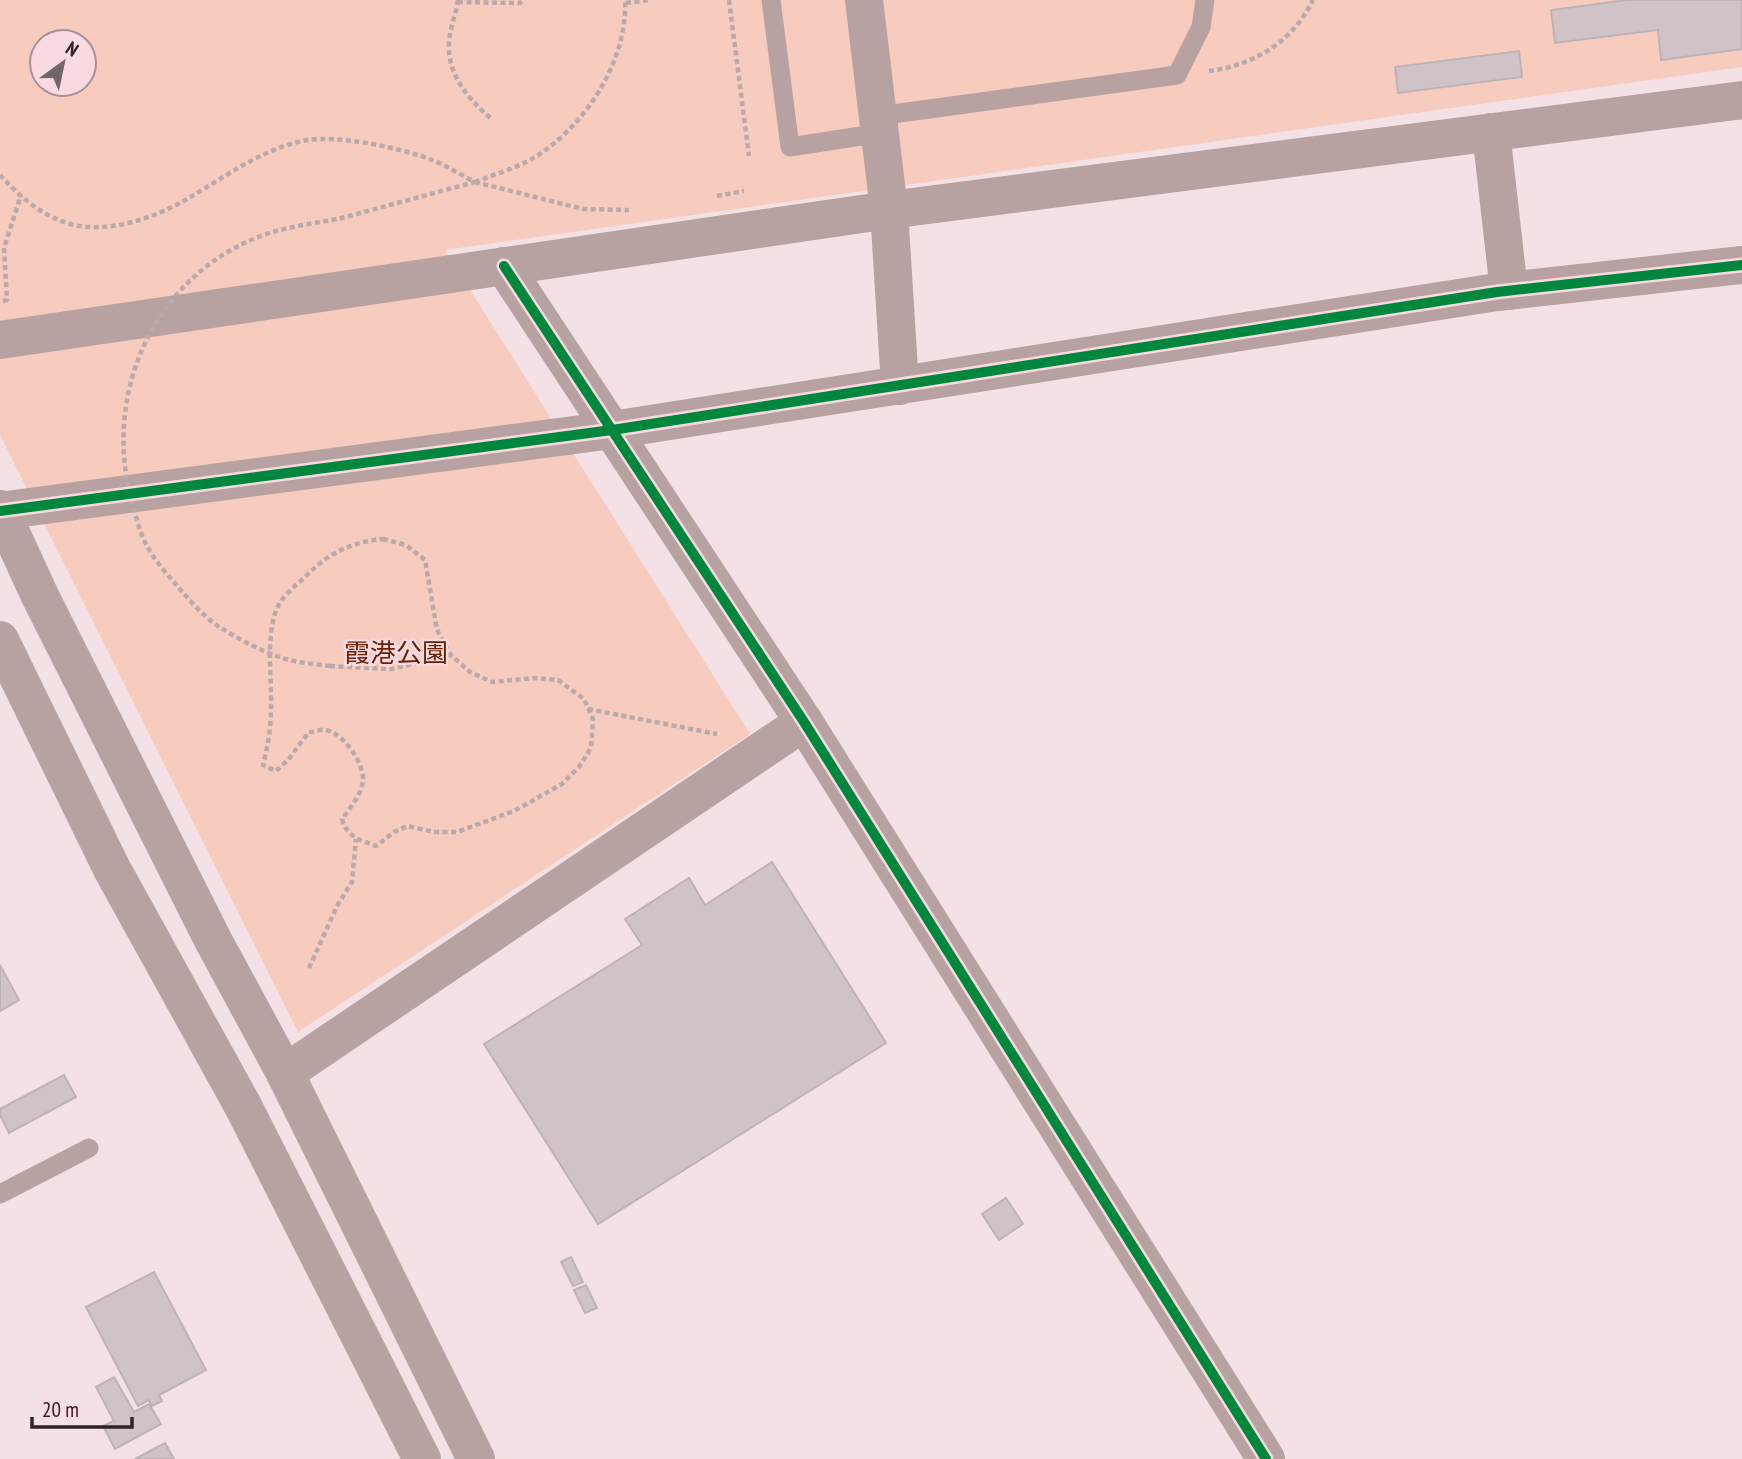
<svg xmlns="http://www.w3.org/2000/svg" width="1742" height="1459" viewBox="0 0 1742 1459" font-family="'PT Sans Narrow','Noto Sans JP',sans-serif">
<rect width="100%" height="100%" fill="#f3e1e5"/>
<path fill="#f8cbbf" fill-rule="evenodd" d="M0 0H1742V67L445 250 750 734 298 1032 0 435ZM42 42H84V84H42Z"/>
<g fill="#d0c3c8" stroke="#bfb2b7" stroke-width="2">
<polygon points="1627,0 1742,0 1742,49 1661,60 1658,30 1555,43 1551,10"/>
<polygon points="1519,51 1522,77 1398,93 1395,67"/>
<polygon points="772,862 886,1043 598,1224 484,1044 642,945 625,919 689,878 705,905"/>
<polygon points="0,965 19,1000 0,1011"/>
<polygon points="64,1075 76,1097 9,1133 0,1115 0,1109"/>
<polygon points="1006,1198 1023,1224 999,1240 982,1214"/>
<polygon points="571,1257 583,1282 573,1286 561,1262"/>
<polygon points="154,1272 206,1370 159,1395 162,1401 152,1406 149,1400 138,1406 86,1307"/>
<polygon points="586,1285 597,1308 585,1313 574,1290"/>
<polygon points="114,1377 134,1412 149,1404 161,1424 115,1449 103,1426 114,1421 96,1387"/>
<polygon points="165,1443 174,1459 135,1459"/>
</g>
<g fill="none" stroke-linecap="round" stroke-linejoin="round">
<g stroke="#b9a9aa" stroke-width="4.5" stroke-dasharray="5 3.5" stroke-linecap="butt">
<path d="M458 0C456 14 450 28 449 43 447 76 470 101 493 120"/>
<polyline points="729,0 749,156"/>
<polyline points="458,2 520,3 523,0"/>
<polyline points="626,3 649,0"/>
<path d="M1209 71C1255 65 1293 41 1313 0"/>
<path d="M0 175C17 194 40 214 64 222 103 236 153 219 187 199 225 177 263 148 307 140 339 135 402 148 432 160 447 166 461 175 475 182L338 219"/>
<polyline points="475,182 583,209 629,210"/>
<path d="M475 182C493 175 513 169 530 160 583 130 628 62 625 0"/>
<polyline points="717,196 744,191"/>
<polyline points="3,301 7,300 4,248 21,195"/>
<path d="M383 539 406 545 425 560 437 630 451 655 470 672 492 682 534 678 558 680 584 699 593 719 591 748 579 767 562 784 514 811 457 832H434L408 826 394 832 376 846C360 840 347 837 342 819 350 808 362 794 363 780 364 763 343 733 326 730 321 729 314 732 309 732L288 760 276 771 263 765C268 746 271 727 271 707 272 677 264 626 281 601 288 591 299 583 308 574 330 552 352 542 383 539Z"/>
<polyline points="330,666 391,669 451,655"/>
<polyline points="588,709 717,734"/>
<polyline points="309,968 337,906 352,882 356,839"/>
</g>
<g stroke="#b7a2a1" stroke-width="19">
<polyline points="771,0 790,147 880,133"/>
<polyline points="878,116 1177,75 1201,27 1205,0"/>
<polyline points="0,1194 89,1148"/>
</g>
<g stroke="#b7a2a1" stroke-width="38">
<polyline points="864,0 889,210 900,386"/>
<polyline points="1491,132 1509,291"/>
<polyline points="504,266 804,722 1266,1459"/>
<polyline points="0,340 889,210 1742,100"/>
<polyline points="0,509 40,596 213,940 285,1073 476,1459"/>
<polyline points="0,511 612,430 1497,292 1742,265"/>
<polyline points="0,640 112,869 243,1106 422,1459"/>
<polyline points="285,1073 804,722"/>
</g>
<path stroke="#b9a9aa" stroke-width="4.5" stroke-dasharray="5 3.5" stroke-linecap="butt" d="M330 666C315 664 298 663 283 658 262 652 239 639 221 628 205 618 191 602 179 588 168 575 155 561 147 546 140 534 137 519 133 506 102 401 148 285 251 240 278 228 309 224 338 219"/>
<defs>
<g id="cycleway">
<polyline points="504,266 804,722 1266,1459"/>
<polyline points="0,511 612,430 1497,292 1742,265"/>
</g>
</defs>
<use href="#cycleway" stroke="#fadae1" stroke-width="15"/>
<use href="#cycleway" stroke="#00873e" stroke-width="10"/>
</g>
<g text-anchor="middle" stroke-width="5" stroke-linejoin="round" paint-order="stroke">
<g font-size="26" fill="#682000" stroke="#fadae1">
<text x="396" y="662">霞港公園</text>
</g>
</g>
<g transform="translate(63 63) rotate(33)"><circle r="33" fill="#fadae1" stroke="#a89196" stroke-width="2"/>
<path d="M0-5L12 26L0 18L-12 26Z" fill="#736669"/>
<text y="-10" font-size="19" font-weight="bold" text-anchor="middle" fill="#2e2326">N</text>
</g>
<path d="M32 1417v10h100v-10" fill="none" stroke="#2e2326" stroke-width="3.5"/>
<text x="42" y="1417" font-size="21" fill="#2e2326" stroke="#fadae1" stroke-width="5" paint-order="stroke">20 m</text>
</svg>
